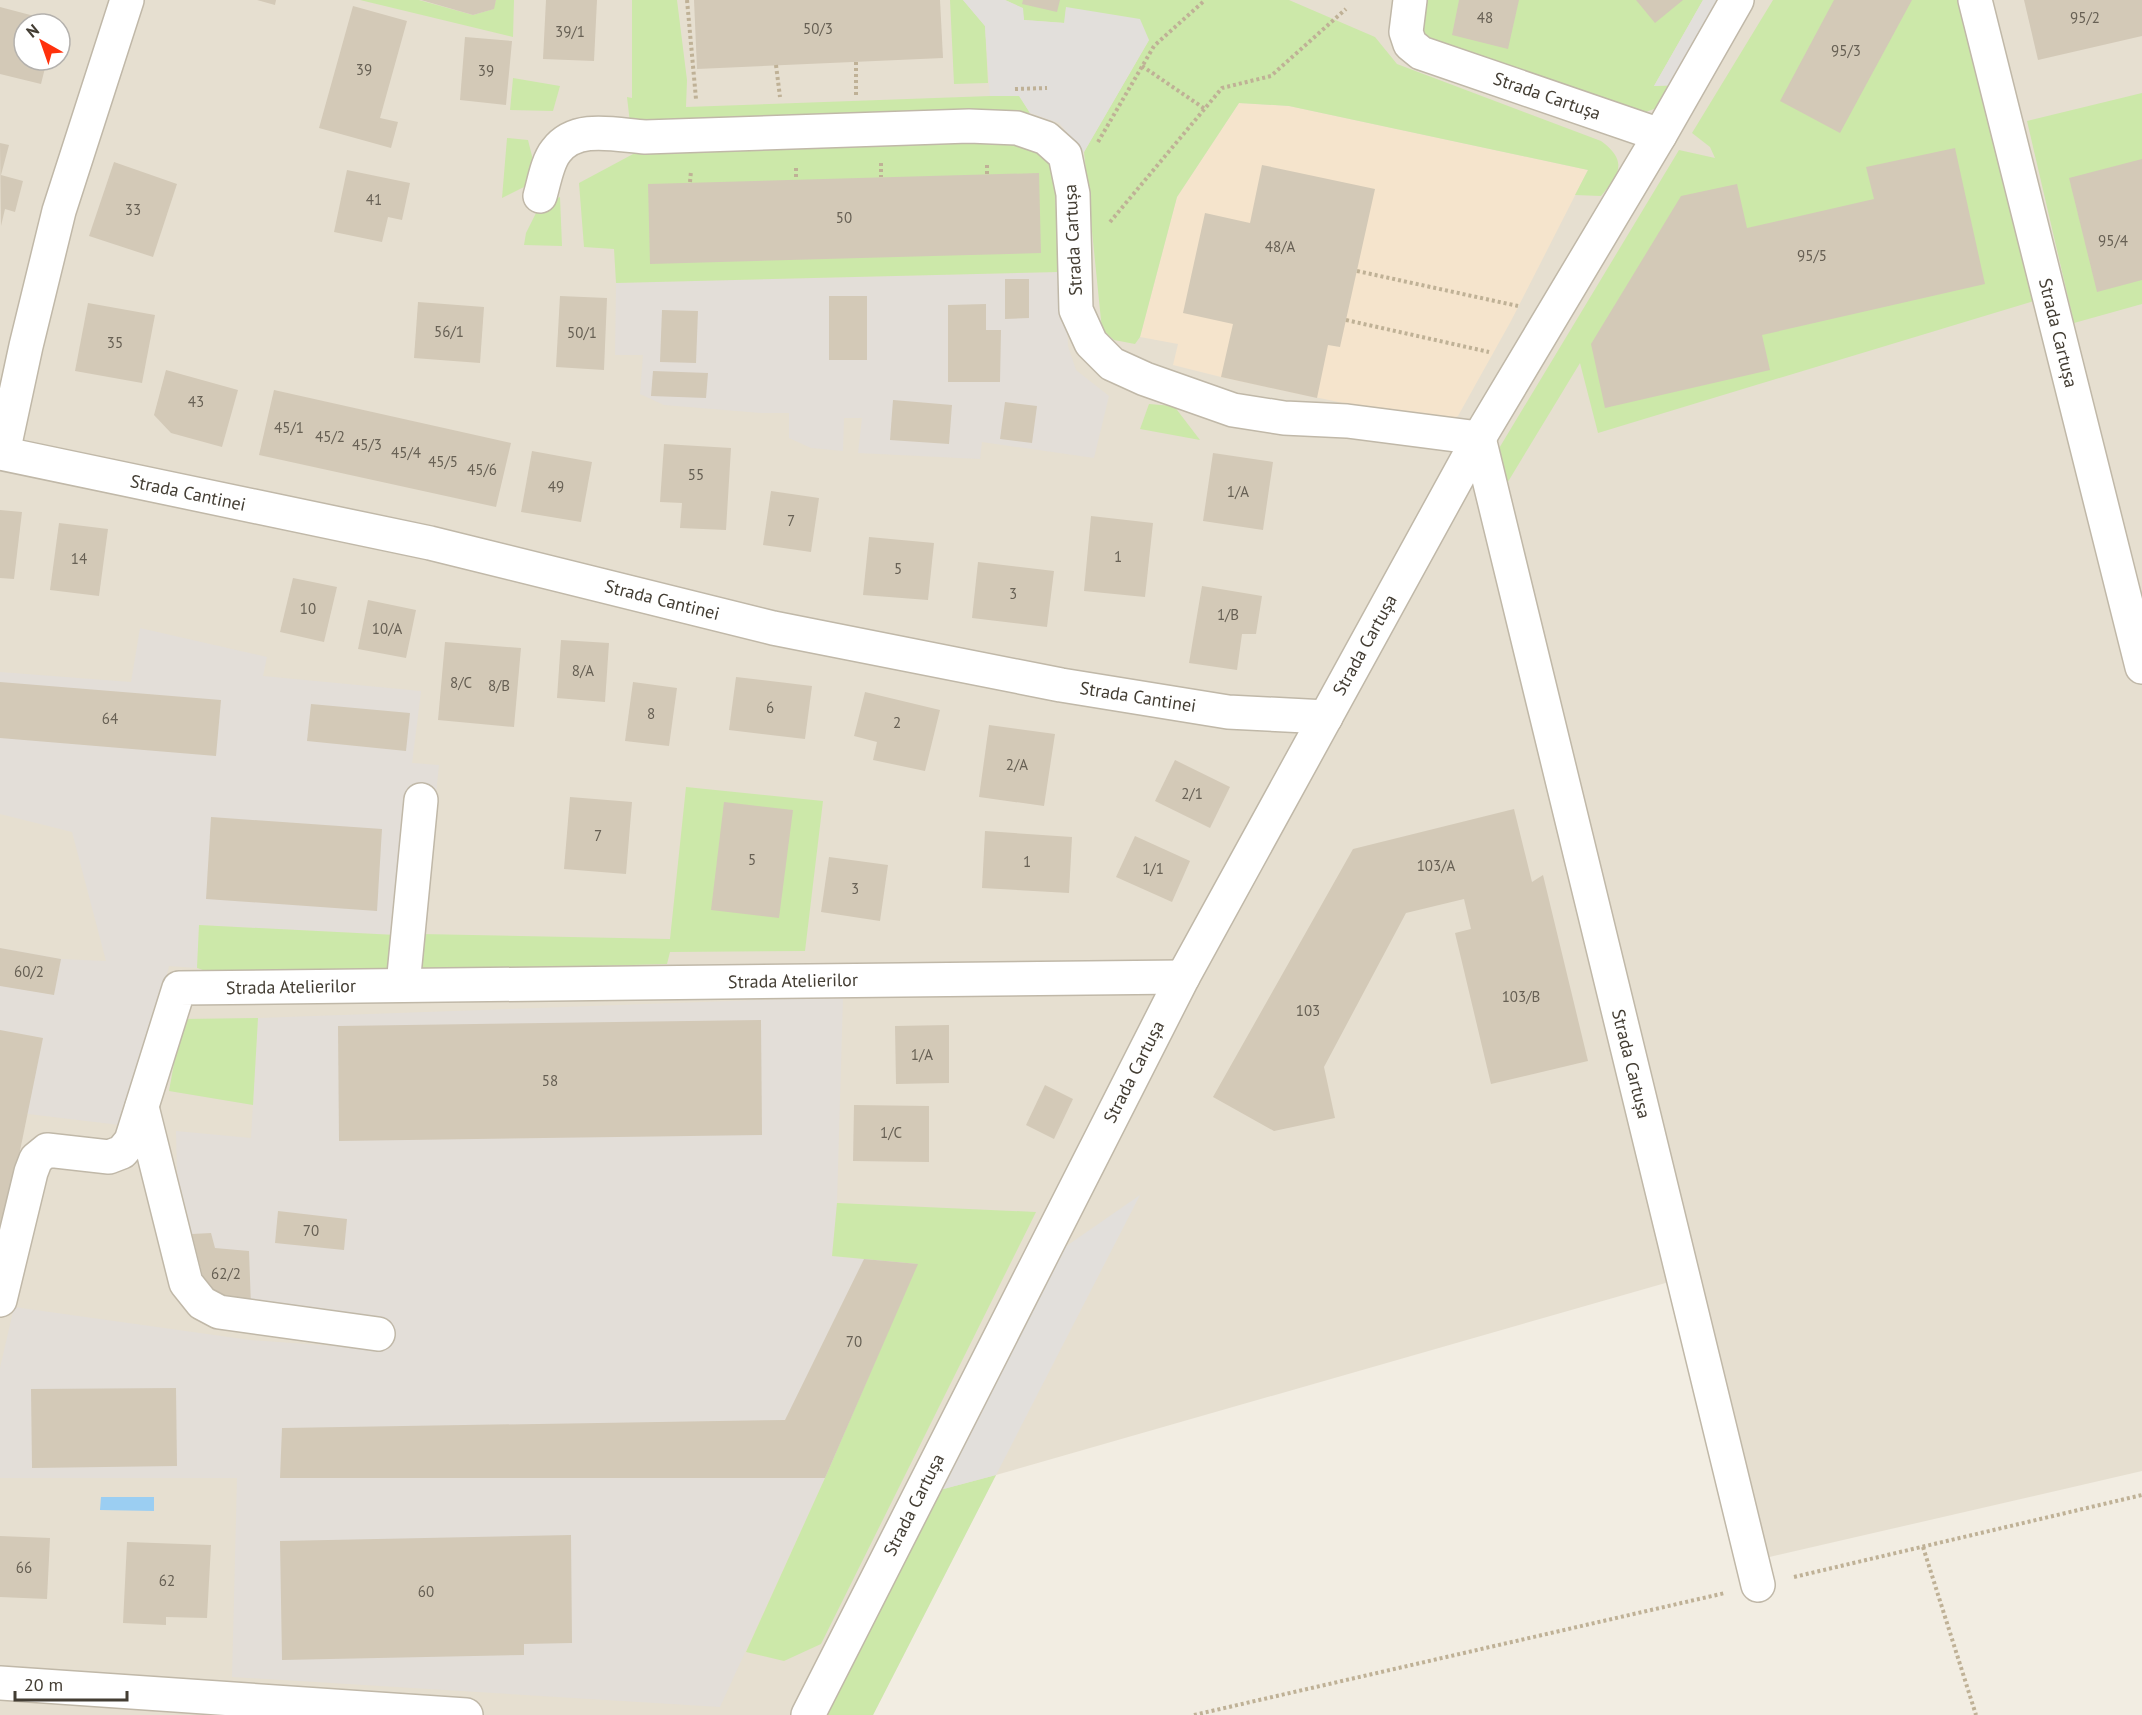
<svg xmlns="http://www.w3.org/2000/svg" width="2142" height="1715" viewBox="0 0 2142 1715" font-family="'PT Sans',sans-serif">
<rect width="100%" height="100%" fill="#f2ede2"/>
<path fill="#e6dfd0" fill-rule="evenodd" d="M0 0H2142V1471L1761 1559 1669 1282 996 1475 873 1715H0ZM24 24H60V60H24Z"/>
<polygon fill="#f5e4cc" points="1239,103 1289,106 1588,170 1511,321 1458,416 1437,423 1221,377 1173,365 1178,344 1140,337 1177,197"/>
<g fill="#e3ded8">
<polygon points="1059,272 1066,303 1068,346 1076,370 1109,396 1094,458 982,442 980,459 858,453 862,418 844,418 843,451 811,448 789,438 789,413 761,413 664,405 640,394 643,355 615,355 616,283"/>
<polygon points="140,628 267,657 263,676 421,691 412,763 439,765 436,793 406,791 396,935 199,925 197,968 169,966 128,1126 28,1114 0,1108 0,948 61,959 106,961 72,832 0,814 0,672 131,682"/>
<polygon points="843,997 837,1203 832,1256 918,1264 825,1478 720,1707 232,1677 237,1478 0,1478 0,1368 14,1307 250,1340 379,1349 208,1297 177,1174 176,1131 251,1138 258,1018"/>
</g>
<g fill="#cce8a9">
<polygon points="360,0 419,0 473,15 493,9 496,0 514,0 513,37"/>
<polygon points="632,0 677,0 687,80 686,107 1019,95 1030,113 687,126 630,123 627,97 632,98"/>
<polygon points="950,0 963,0 985,26 988,83 954,84"/>
<path d="M1005 0H1289L1375 37 1397 64 1601 141C1628 161 1620 174 1601 196L1575 195 1588 170 1289 106 1239 103 1177 197 1140 337 1135 344 1114 340 1102 330 1084 152 1149 40 1066 8 1065 23 1024 20 1022 8Z"/>
<polygon points="1418,0 1703,0 1654,86 1679,85 1659,107 1633,117 1425,42 1412,30"/>
<polygon points="1773,0 1964,0 2037,300 1598,433 1580,363 1503,490 1495,455 1679,150 1715,158 1710,147 1692,133"/>
<polygon points="513,78 560,86 553,111 510,110"/>
<polygon points="2142,93 2142,304 2074,323 2027,121"/>
<polygon points="507,138 528,140 538,180 502,198"/>
<polygon points="1022,141 1040,152 1054,171 1059,272 616,283 614,249 584,247 579,183 635,153"/>
<polygon points="560,197 562,246 524,245 526,233 540,205"/>
<polygon points="1149,404 1174,406 1200,440 1140,429"/>
<polygon points="686,787 823,801 805,951 670,952 667,964 417,971 421,934 670,939"/>
<polygon points="199,925 396,935 393,973 212,973 197,968"/>
<polygon points="258,1018 253,1105 169,1091 182,1019"/>
<polygon points="837,1203 1036,1212 821,1644 784,1661 746,1652 825,1478 917,1264 832,1256"/>
<polygon points="996,1475 873,1715 825,1715 936,1491"/>
</g>
<g fill="#e2dfdb">
<polygon points="963,0 1005,0 1023,8 1024,20 1064,23 1066,7 1140,19 1149,40 1084,152 1059,123 1030,113 1019,96 990,96 985,26"/>
<polygon points="1703,0 1727,0 1679,85 1654,86"/>
<polygon points="1140,1195 996,1475 936,1491 1065,1247"/>
</g>
<polygon fill="#9bcef2" points="101,1497 154,1497 154,1511 100,1510"/>
<g fill="#d3c9b7">
<polygon points="257,0 276,0 275,5"/>
<polygon points="421,0 496,0 494,9 473,15"/>
<polygon points="546,0 597,0 594,61 543,59"/>
<polygon points="694,0 940,0 943,58 697,69"/>
<polygon points="1023,0 1060,0 1057,12 1022,4"/>
<polygon points="1459,0 1519,0 1508,49 1452,35"/>
<polygon points="1636,0 1683,0 1655,23"/>
<polygon points="1834,0 1912,0 1840,133 1780,101"/>
<polygon points="2024,0 2142,0 2142,36 2038,60"/>
<polygon points="353,6 407,21 380,118 398,122 391,148 319,128"/>
<polygon points="0,7 57,22 56,24 24,24 24,60 47,60 41,84 0,74"/>
<polygon points="465,37 512,41 506,105 460,100"/>
<polygon points="0,143 9,145 1,175 23,181 15,212 5,209 1,226"/>
<polygon points="1955,148 1985,284 1762,335 1770,370 1605,408 1591,344 1681,196 1737,184 1747,228 1874,199 1866,167"/>
<polygon points="2142,159 2142,280 2097,292 2069,178"/>
<polygon points="114,162 177,184 153,257 89,236"/>
<polygon points="1262,165 1375,189 1340,347 1328,345 1317,398 1221,377 1233,324 1183,313 1205,213 1250,223"/>
<polygon points="347,170 410,183 402,220 388,217 382,242 334,232"/>
<polygon points="1039,173 1041,253 650,264 648,184"/>
<polygon points="1005,279 1029,279 1029,318 1005,319"/>
<polygon points="560,296 607,298 604,370 556,367"/>
<rect x="829" y="296" width="38" height="64"/>
<polygon points="418,302 484,307 480,363 414,358"/>
<polygon points="88,303 155,315 142,383 75,371"/>
<polygon points="986,304 986,330 1001,330 1000,382 948,382 948,305"/>
<polygon points="662,310 698,311 696,363 660,362"/>
<polygon points="166,370 238,390 222,447 171,433 154,415"/>
<polygon points="653,371 708,373 706,398 651,396"/>
<polygon points="274,390 511,443 496,507 259,455"/>
<polygon points="893,400 952,405 949,444 890,440"/>
<polygon points="1005,402 1037,406 1032,443 1000,439"/>
<polygon points="664,444 731,448 726,530 680,528 682,503 660,502"/>
<polygon points="532,451 592,462 581,522 521,512"/>
<polygon points="1213,453 1273,462 1263,530 1203,521"/>
<polygon points="771,491 819,498 811,552 763,545"/>
<polygon points="0,510 22,512 14,579 0,578"/>
<polygon points="1091,516 1153,523 1145,597 1084,591"/>
<polygon points="59,523 108,529 99,596 50,590"/>
<polygon points="869,537 934,543 928,600 863,595"/>
<polygon points="978,562 1054,571 1047,627 972,618"/>
<polygon points="293,578 337,587 324,642 280,632"/>
<polygon points="1202,586 1262,596 1256,634 1242,634 1237,670 1189,663"/>
<polygon points="368,600 416,610 406,658 358,649"/>
<polygon points="561,640 609,643 605,702 557,698"/>
<polygon points="445,642 521,648 514,727 438,720"/>
<polygon points="736,677 812,686 805,739 729,730"/>
<polygon points="0,682 221,700 216,756 0,738"/>
<polygon points="633,682 677,688 669,746 625,741"/>
<polygon points="865,692 940,710 925,771 873,760 877,742 854,736"/>
<polygon points="311,704 410,713 406,751 307,741"/>
<polygon points="989,725 1055,734 1044,806 979,797"/>
<polygon points="1175,760 1230,787 1210,828 1155,801"/>
<polygon points="570,797 632,802 626,874 564,869"/>
<polygon points="724,802 793,810 779,918 711,910"/>
<polygon points="1514,809 1532,882 1543,875 1588,1061 1491,1084 1455,933 1471,929 1464,899 1406,913 1324,1067 1335,1118 1274,1131 1213,1097 1353,849"/>
<polygon points="211,817 382,829 377,911 206,899"/>
<polygon points="985,831 1072,837 1069,893 982,888"/>
<polygon points="1135,836 1190,861 1172,902 1116,877"/>
<polygon points="829,857 888,865 880,921 821,912"/>
<polygon points="0,948 61,959 54,995 0,986"/>
<polygon points="761,1020 762,1135 339,1141 338,1026"/>
<polygon points="949,1025 949,1083 896,1084 895,1026"/>
<polygon points="0,1030 43,1038 1,1244 0,1244"/>
<polygon points="1045,1085 1073,1099 1054,1139 1026,1125"/>
<polygon points="854,1105 929,1106 929,1162 853,1161"/>
<polygon points="278,1211 347,1219 344,1250 275,1243"/>
<polygon points="211,1233 215,1248 249,1251 251,1306 208,1297 192,1234"/>
<polygon points="864,1259 918,1264 825,1478 280,1478 282,1428 785,1420"/>
<polygon points="176,1388 177,1466 32,1468 31,1389"/>
<polygon points="571,1535 572,1643 524,1644 524,1655 282,1660 280,1541"/>
<polygon points="0,1536 50,1538 47,1599 0,1597"/>
<polygon points="127,1542 211,1545 207,1618 166,1617 166,1625 123,1623"/>
</g>
<g fill="none" stroke-linecap="round" stroke-linejoin="round">
<defs>
<g id="minor">
<polyline points="1410,0 1406,32 1410,44 1421,53 1660,135"/>
<polyline points="1975,0 2142,667"/>
<path d="M540 196C544 183 547 162 556 151 576 124 616 135 645 137L969 126 1017 128 1046 138 1065 155 1073 194 1076 310 1091 343 1112 364 1145 379 1233 410 1284 418 1347 421 1479 438 1758 1585"/>
<polyline points="0,453 430,543 773,628 1061,685 1228,712 1326,717"/>
<polyline points="3,453 26,346 59,211 127,0"/>
<polyline points="403,985 421,800"/>
<polyline points="142,1107 186,1283 202,1303 219,1312 378,1334"/>
<polyline points="0,1300 31,1172 36,1159 47,1150 109,1157 122,1152 131,1141 179,988 1183,977"/>
<polyline points="0,1683 466,1715"/>
<polyline points="808,1715 1183,977 1479,438 1660,135 1737,0"/>
</g>
</defs>
<use href="#minor" stroke="#c0b8a8" stroke-width="36"/>
<g stroke="#bfb196" stroke-width="4" stroke-dasharray="3 3" stroke-linecap="butt">
<polyline points="687,0 696,99"/>
<polyline points="856,62 856,95"/>
<polyline points="776,65 780,97"/>
<polyline points="1142,66 1205,109"/>
<polyline points="1015,89 1047,88"/>
<polyline points="1098,142 1154,46 1205,0"/>
<polyline points="881,163 881,177"/>
<polyline points="796,168 796,179"/>
<polyline points="987,174 987,163"/>
<polyline points="690,182 691,171"/>
<polyline points="1110,222 1222,88 1271,76 1346,9"/>
<polyline points="1357,271 1518,306"/>
<polyline points="1346,320 1489,352"/>
<polyline points="1923,1547 1976,1715"/>
<polyline points="1794,1577 2142,1495"/>
<polyline points="1194,1715 1725,1593"/>
</g>
<use href="#minor" stroke="#fff" stroke-width="33"/>
</g>
<g text-anchor="middle" stroke-width="4.5" stroke-linejoin="round" paint-order="stroke">
<g font-size="15" fill="#676054">
<text x="1485" y="23">48</text>
<text x="2085" y="23">95/2</text>
<text x="818" y="34">50/3</text>
<text x="570" y="37">39/1</text>
<text x="1846" y="56">95/3</text>
<text x="364" y="75">39</text>
<text x="486" y="76">39</text>
<text x="374" y="205">41</text>
<text x="133" y="215">33</text>
<text x="844" y="223">50</text>
<text x="2113" y="246">95/4</text>
<text x="1280" y="252">48/A</text>
<text x="1812" y="261">95/5</text>
<text x="449" y="337">56/1</text>
<text x="582" y="338">50/1</text>
<text x="115" y="348">35</text>
<text x="196" y="407">43</text>
<text x="289" y="433">45/1</text>
<text x="330" y="442">45/2</text>
<text x="367" y="450">45/3</text>
<text x="406" y="458">45/4</text>
<text x="443" y="467">45/5</text>
<text x="482" y="475">45/6</text>
<text x="696" y="480">55</text>
<text x="556" y="492">49</text>
<text x="1238" y="497">1/A</text>
<text x="791" y="526">7</text>
<text x="1118" y="562">1</text>
<text x="79" y="564">14</text>
<text x="898" y="574">5</text>
<text x="1013" y="599">3</text>
<text x="308" y="614">10</text>
<text x="1228" y="620">1/B</text>
<text x="387" y="634">10/A</text>
<text x="583" y="676">8/A</text>
<text x="461" y="688">8/C</text>
<text x="499" y="691">8/B</text>
<text x="770" y="713">6</text>
<text x="651" y="719">8</text>
<text x="110" y="724">64</text>
<text x="897" y="728">2</text>
<text x="1017" y="770">2/A</text>
<text x="1192" y="799">2/1</text>
<text x="598" y="841">7</text>
<text x="752" y="865">5</text>
<text x="1027" y="867">1</text>
<text x="1436" y="871">103/A</text>
<text x="1153" y="874">1/1</text>
<text x="855" y="894">3</text>
<text x="29" y="977">60/2</text>
<text x="1521" y="1002">103/B</text>
<text x="1308" y="1016">103</text>
<text x="922" y="1060">1/A</text>
<text x="550" y="1086">58</text>
<text x="891" y="1138">1/C</text>
<text x="311" y="1236">70</text>
<text x="226" y="1279">62/2</text>
<text x="854" y="1347">70</text>
<text x="24" y="1573">66</text>
<text x="167" y="1586">62</text>
<text x="426" y="1597">60</text>
</g>
<g font-size="18" fill="#433d33" stroke="#fff">
<text transform="translate(1547 96) rotate(19)" y="6">Strada Cartușa</text>
<text transform="translate(1073 240) rotate(-93)" y="6">Strada Cartușa</text>
<text transform="translate(2058 333) rotate(76)" y="6">Strada Cartușa</text>
<text transform="translate(188 493) rotate(12)" y="6">Strada Cantinei</text>
<text transform="translate(662 600) rotate(14)" y="6">Strada Cantinei</text>
<text transform="translate(1365 645) rotate(-61)" y="6">Strada Cartușa</text>
<text transform="translate(1138 697) rotate(9)" y="6">Strada Cantinei</text>
<text transform="translate(793 981) rotate(-1)" y="6">Strada Atelierilor</text>
<text transform="translate(291 987) rotate(-1)" y="6">Strada Atelierilor</text>
<text transform="translate(1631 1064) rotate(76)" y="6">Strada Cartușa</text>
<text transform="translate(1134 1072) rotate(-63)" y="6">Strada Cartușa</text>
<text transform="translate(914 1505) rotate(-63)" y="6">Strada Cartușa</text>
</g>
</g>
<g transform="translate(42 42) rotate(320)"><circle r="28" fill="#ffffff" stroke="#b4b1ad" stroke-width="1.5"/>
<path d="M0-4.5L10 22L0 15L-10 22Z" fill="#ff310c"/>
<text y="-9" font-size="16" font-weight="bold" text-anchor="middle" fill="#433d33">N</text>
</g>
<path d="M15 1691v9h112v-9" fill="none" stroke="#433d33" stroke-width="3"/>
<text x="24" y="1691" font-size="18" fill="#433d33" stroke="#ffffff" stroke-width="4.5" paint-order="stroke">20 m</text>
</svg>
